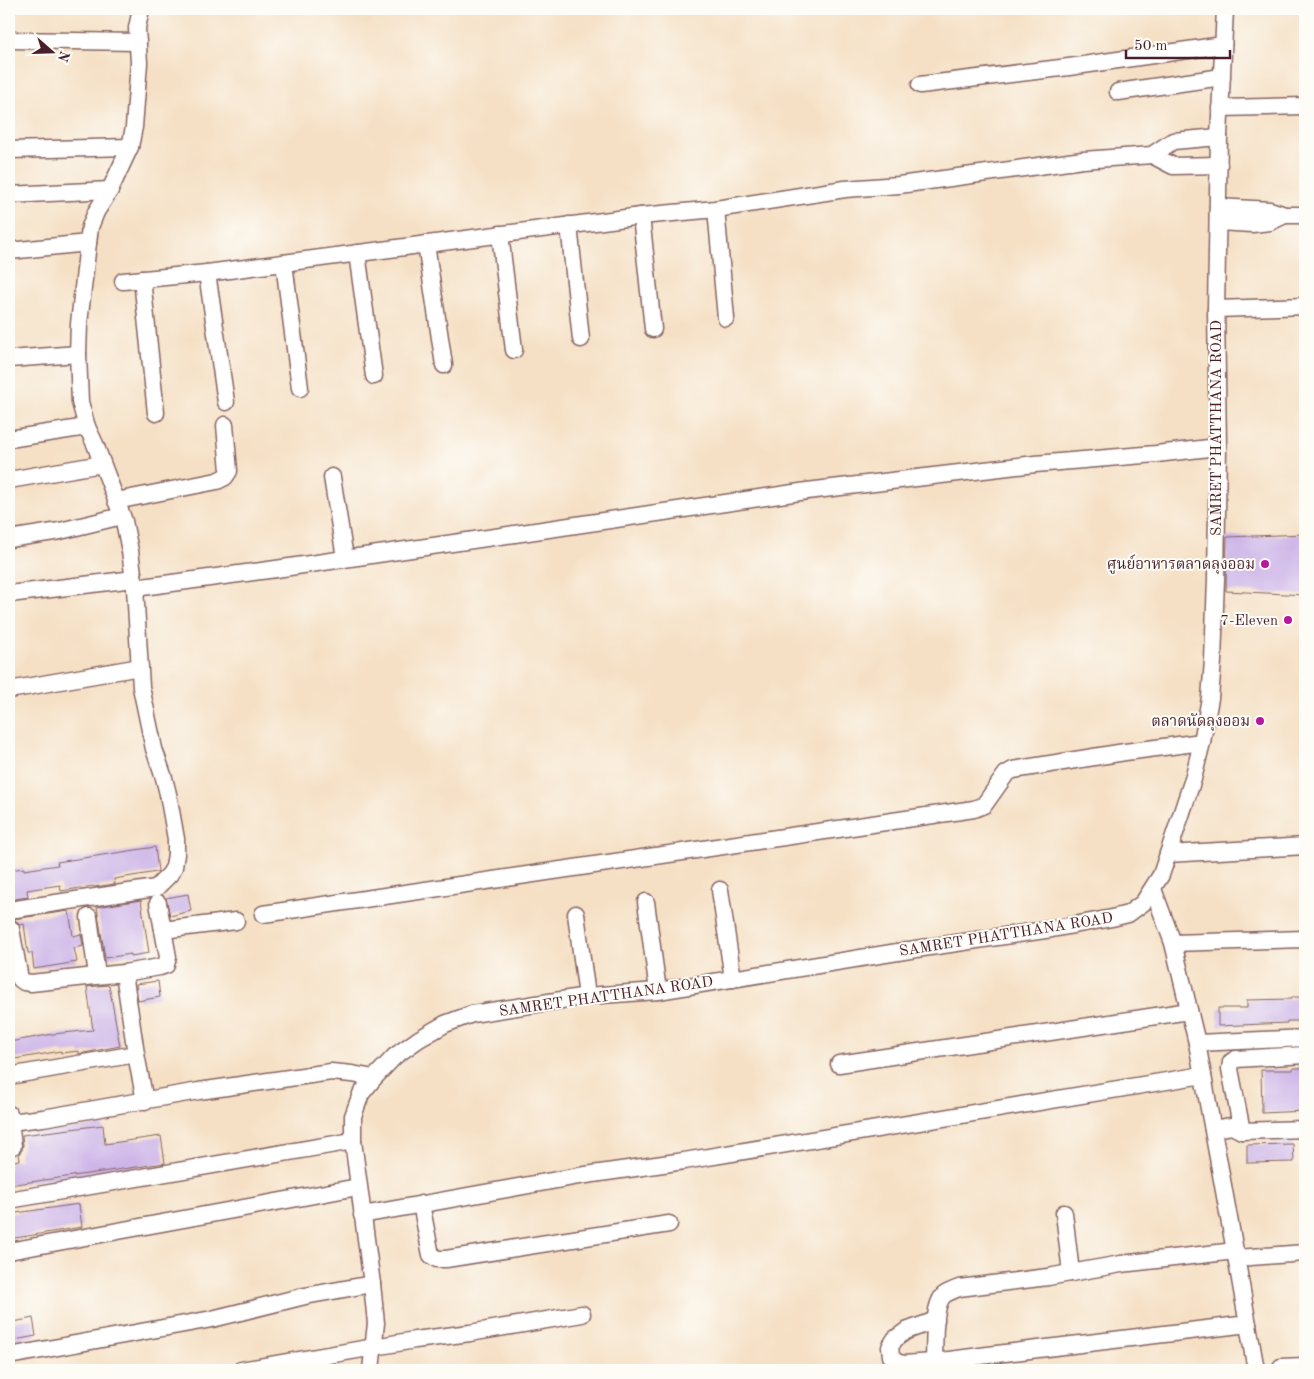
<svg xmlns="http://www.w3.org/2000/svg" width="1314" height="1379" viewBox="0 0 1314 1379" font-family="'Old Standard TT','Noto Serif Thai',serif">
<rect width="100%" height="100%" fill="#fdfcf7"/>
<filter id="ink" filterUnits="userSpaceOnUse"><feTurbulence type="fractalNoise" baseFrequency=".02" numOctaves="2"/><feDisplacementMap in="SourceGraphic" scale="10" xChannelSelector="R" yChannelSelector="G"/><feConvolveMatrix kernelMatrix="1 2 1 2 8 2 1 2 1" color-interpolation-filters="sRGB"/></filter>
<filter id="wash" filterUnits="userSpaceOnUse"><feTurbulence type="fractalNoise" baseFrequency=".0096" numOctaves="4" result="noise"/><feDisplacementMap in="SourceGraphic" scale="20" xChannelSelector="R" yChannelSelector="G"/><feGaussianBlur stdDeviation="1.12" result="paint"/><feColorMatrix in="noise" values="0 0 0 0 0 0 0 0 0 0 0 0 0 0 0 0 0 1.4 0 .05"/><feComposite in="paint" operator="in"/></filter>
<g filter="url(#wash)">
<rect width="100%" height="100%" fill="#f5e0c5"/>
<g id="blocks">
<g fill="#cdb5e8">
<polygon points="1305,534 1305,595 1226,591 1227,537"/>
<polygon points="155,847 158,871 157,872 114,879 115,884 94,887 93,886 61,891 60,885 27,890 28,897 9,900 9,870 24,868 24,870 58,865 57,862"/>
<polygon points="188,894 191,911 170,916 166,898"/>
<polygon points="141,900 149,953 131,956 131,954 105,958 97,907"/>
<polygon points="69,911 73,936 81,934 83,946 74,948 77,962 34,969 32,953 28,953 24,924 20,925 18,922 13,919"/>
<polygon points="158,981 160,997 138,1001 136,984"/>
<polygon points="109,985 120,1046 79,1054 79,1051 61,1053 61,1051 9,1060 9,1042 53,1034 93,1030 87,987"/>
<polygon points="1292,997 1305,997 1305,1021 1287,1021 1287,1023 1218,1026 1218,1008 1247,1008 1247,1000 1292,999"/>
<polygon points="1293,1068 1305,1068 1305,1111 1262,1113 1261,1070 1293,1070"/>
<polygon points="103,1125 105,1144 161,1136 165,1163 9,1185 9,1162 20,1160 19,1154 22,1150 23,1145 22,1135"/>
<polygon points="1293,1144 1294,1162 1247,1163 1247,1145"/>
<polygon points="79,1204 82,1227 9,1239 9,1214"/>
<polygon points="33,1318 36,1336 9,1341 9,1323"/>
</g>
</g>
</g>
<g filter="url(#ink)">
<use href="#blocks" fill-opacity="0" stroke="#866361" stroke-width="1"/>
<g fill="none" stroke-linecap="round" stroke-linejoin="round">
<defs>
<g id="minor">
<polyline points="9,40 138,42"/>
<polyline points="920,85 1069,67 1223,45"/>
<polyline points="1118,92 1222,77"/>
<polyline points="1220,108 1305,106"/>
<polyline points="9,150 130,147"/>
<polyline points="1152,155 1173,166 1219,165"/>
<polyline points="9,195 110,190"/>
<polyline points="1218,207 1270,210 1285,215 1305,215"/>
<polyline points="716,209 726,318"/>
<polyline points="641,216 653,329"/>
<polyline points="1218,222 1252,224 1270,222 1285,215"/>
<polyline points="569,225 581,339"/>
<polyline points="500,234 514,350"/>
<polyline points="426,244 444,365"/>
<polyline points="9,251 88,243 90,227 96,212 110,190 130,147 134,127 139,63 137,28 141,9"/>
<polyline points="357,253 374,376"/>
<polyline points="284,263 300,388"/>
<polyline points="207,273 226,402"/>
<polyline points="142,279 156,413"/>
<polyline points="123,281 207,273 641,216 716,209 845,189 899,185 1083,160 1152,155 1173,141 1219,137"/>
<polyline points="1216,309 1305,306"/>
<polyline points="9,359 78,354"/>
<polyline points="9,439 87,427"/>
<polyline points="332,477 345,558"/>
<polyline points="9,480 102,464"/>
<polyline points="116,501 217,481 225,477 229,471 225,425"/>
<polyline points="9,539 60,531 122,516"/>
<polyline points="135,588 276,569 807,491 1035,464 1156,454 1218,447"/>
<polyline points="9,594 134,579"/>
<polyline points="9,690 140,667"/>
<polyline points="1168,854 1305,846"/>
<polyline points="1153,889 1173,943 1197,1043 1235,1251 1256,1370"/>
<polyline points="720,890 733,979"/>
<polyline points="646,902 658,991"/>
<polyline points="9,910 156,888 170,874 174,867 176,854 176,839 168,794 164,778 154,749 141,687 135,588 130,551 124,521 95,444 87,427 80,402 78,354 79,324 88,243"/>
<polyline points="263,914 974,809 984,805 1006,774 1013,770 1125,752 1202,742"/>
<polyline points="576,914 587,996"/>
<polyline points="89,917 97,975"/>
<polyline points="11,929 20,979 24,982 31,983 124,973 160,967 166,965 168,957 158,903"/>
<polyline points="163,930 236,921"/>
<polyline points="1173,943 1305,939"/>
<polyline points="124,973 136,1054 145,1101"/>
<polyline points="1197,1043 1305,1038"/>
<polyline points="839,1064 1189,1011"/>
<polyline points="9,1076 136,1054"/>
<polyline points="9,1114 10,1122 43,1118 199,1091 331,1072 352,1074 374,1078"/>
<polyline points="10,1122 13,1146"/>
<polyline points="1213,1129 1232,1126 1242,1131 1305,1129"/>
<polyline points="1242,1131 1230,1069 1231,1062 1236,1059 1305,1055"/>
<polyline points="9,1200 353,1141"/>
<polyline points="421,1204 431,1255 437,1259 446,1259 669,1224"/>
<polyline points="1064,1213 1071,1273"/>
<polyline points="362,1215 579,1176 684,1161 1203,1075"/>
<polyline points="9,1251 358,1187"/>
<polyline points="1237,1258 1305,1253"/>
<polyline points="936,1320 906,1331 895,1339 890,1347 891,1356 896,1362 903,1364 934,1362 988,1355 1248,1324"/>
<polyline points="9,1356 212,1319 305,1296 372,1284"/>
<path d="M934 1362C935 1346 932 1306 944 1295 948 1292 954 1290 959 1288L1048 1277 1121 1264 1235 1251"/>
<polyline points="1281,1367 1305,1366"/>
<polyline points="241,1370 415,1340 470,1333 582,1314"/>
<polyline points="371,1370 376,1323 372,1284 353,1141 353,1116 361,1094 374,1078 395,1056 419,1039 445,1024 472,1014 587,996 658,991 916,949 1052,929 1112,918 1128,914 1143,903 1161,875 1193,779 1202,742 1210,698 1213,661 1216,579 1218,447 1216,309 1219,137 1225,9"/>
</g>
</defs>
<use href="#minor" stroke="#866361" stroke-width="19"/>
<use href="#minor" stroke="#fff" stroke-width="16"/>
</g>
</g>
<g fill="#b5179e" stroke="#fdfcf7" stroke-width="2">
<circle cx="1265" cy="564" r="5"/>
<circle cx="1288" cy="620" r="5"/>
<circle cx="1260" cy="721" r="5"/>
</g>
<g text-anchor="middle" stroke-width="4" stroke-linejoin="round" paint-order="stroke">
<g font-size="15" fill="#4a1f2b" stroke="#fdfcf7">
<text transform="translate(1216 428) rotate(-90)" y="5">SAMRET PHATTHANA ROAD</text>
<text transform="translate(1006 934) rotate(-9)" y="5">SAMRET PHATTHANA ROAD</text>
<text transform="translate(606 996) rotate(-8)" y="5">SAMRET PHATTHANA ROAD</text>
</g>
<g font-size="15" fill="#4a1f2b" stroke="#fdfcf7" text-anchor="end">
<text x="1255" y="569">ศูนย์อาหารตลาดลุงออม</text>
<text x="1278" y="625">7-Eleven</text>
<text x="1250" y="726">ตลาดนัดลุงออม</text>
</g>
</g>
<rect width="1314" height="1379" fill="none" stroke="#fdfcf7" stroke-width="30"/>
<g transform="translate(52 52) rotate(110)" stroke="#fdfcf7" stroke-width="4" paint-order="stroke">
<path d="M0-4L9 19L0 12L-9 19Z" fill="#4a1f2b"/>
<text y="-8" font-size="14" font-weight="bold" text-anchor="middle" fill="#4a1f2b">N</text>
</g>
<path d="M1126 50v8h104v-8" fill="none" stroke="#4a1f2b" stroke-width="2.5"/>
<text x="1134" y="50" font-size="15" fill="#4a1f2b" stroke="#fdfcf7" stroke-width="4" paint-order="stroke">50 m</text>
</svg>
